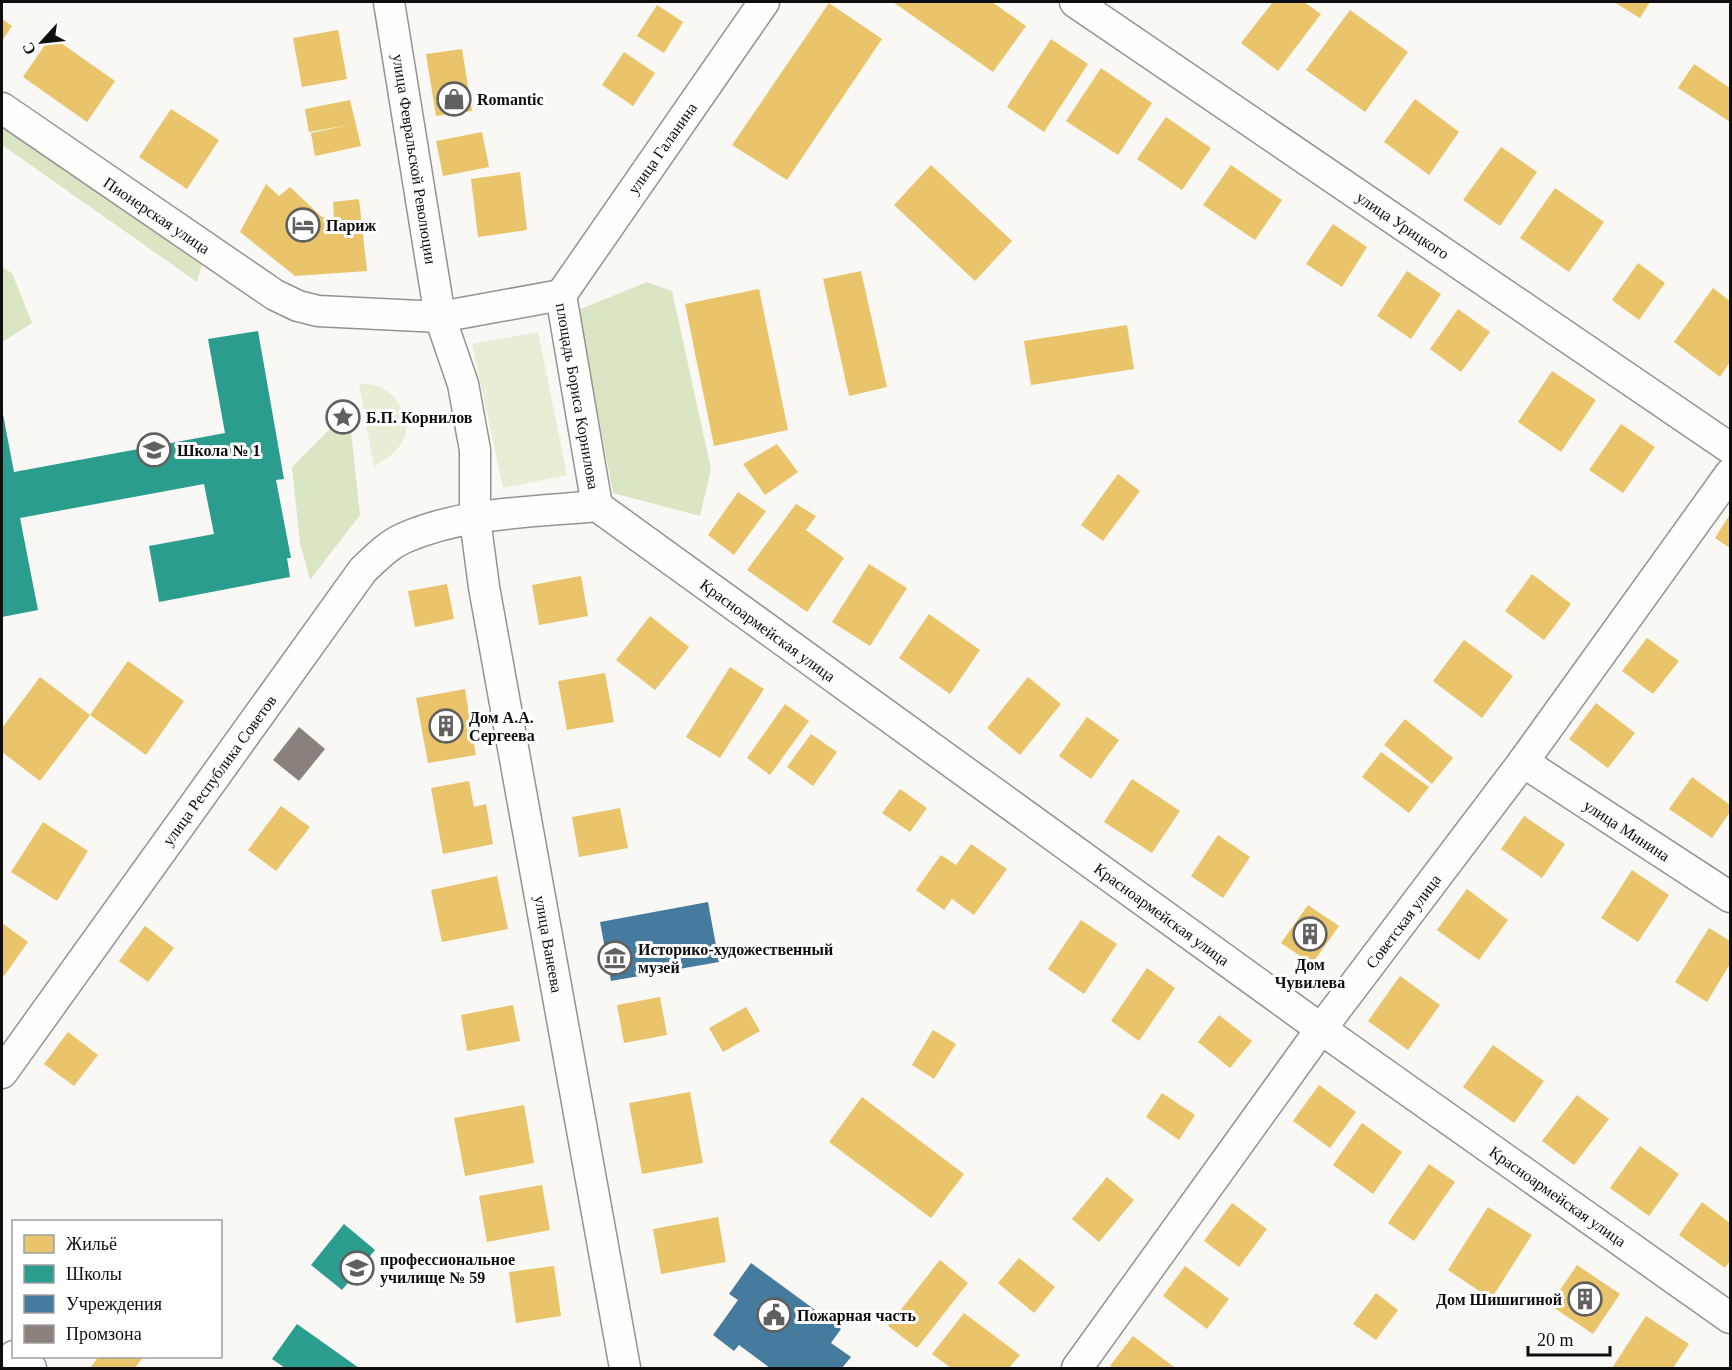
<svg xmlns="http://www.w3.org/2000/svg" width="1732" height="1370" viewBox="0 0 1732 1370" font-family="Georgia,serif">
<rect width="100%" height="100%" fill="#faf8f4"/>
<g fill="#e8eed5">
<polygon points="538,332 567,475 503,488 472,344"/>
<path d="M359 384C365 384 371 384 377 386 397 392 412 419 404 438 399 451 385 460 374 467Z"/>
</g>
<g fill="#dae5c4">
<polygon points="4,92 202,263 197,282 2,145 2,97"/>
<polygon points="2,267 12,273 32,323 2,342"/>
<polygon points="647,282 672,291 711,469 700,516 613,493 578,310"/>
<polygon points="333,426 351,431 360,515 310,580 300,543 292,467"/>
</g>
<g fill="#e9c46a">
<polygon points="893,2 992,2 1026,26 993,72"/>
<polygon points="1273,2 1304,2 1321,14 1278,71 1241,43"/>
<polygon points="1614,2 1650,2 1640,18"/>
<polygon points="829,3 882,39 787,180 732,145"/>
<polygon points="657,5 683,22 664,53 637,36"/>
<polygon points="1350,10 1408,52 1365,112 1306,70"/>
<polygon points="2,19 12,26 2,41"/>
<polygon points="338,30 347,79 302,87 293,38"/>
<polygon points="51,36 115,81 87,122 23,77"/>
<polygon points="1051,39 1088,64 1044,132 1007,107"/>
<polygon points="462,49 472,111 436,116 426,54"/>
<polygon points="624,52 655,73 633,106 602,85"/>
<polygon points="1694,64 1730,88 1730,122 1678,88"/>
<polygon points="1101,68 1152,103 1118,155 1066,121"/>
<polygon points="1415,99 1459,132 1429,175 1384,142"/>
<polygon points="350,100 361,146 315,156 311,133 349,125 309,132 305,109"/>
<polygon points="171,109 219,140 187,189 139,157"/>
<polygon points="1166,117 1211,148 1182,190 1137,159"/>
<polygon points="482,132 489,167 443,176 436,141"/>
<polygon points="1501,147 1537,172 1500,226 1463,200"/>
<polygon points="931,165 1012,241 975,281 894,205"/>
<polygon points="1231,165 1282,200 1255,240 1203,205"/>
<polygon points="520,172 527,230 478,237 471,179"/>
<polygon points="266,184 279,196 290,187 322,217 334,217 333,202 359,199 367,271 295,276 240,232"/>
<polygon points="1555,188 1604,222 1569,272 1520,238"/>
<polygon points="1333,224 1367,247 1342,287 1306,264"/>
<polygon points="1638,263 1665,283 1639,320 1612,300"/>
<polygon points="861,271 887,387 849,396 823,279"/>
<polygon points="1407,271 1441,294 1411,339 1377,316"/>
<polygon points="1713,288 1730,301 1730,362 1720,377 1674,342"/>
<polygon points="759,289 788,430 714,446 685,304"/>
<polygon points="1458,309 1490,332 1461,372 1430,349"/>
<polygon points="1127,325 1134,369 1031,385 1024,341"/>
<polygon points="1552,371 1596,400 1561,452 1518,422"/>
<polygon points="1621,424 1655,447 1623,493 1589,470"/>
<polygon points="777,444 798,472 765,495 743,464"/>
<polygon points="1118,474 1140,491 1103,541 1081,525"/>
<polygon points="738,492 766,511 734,555 708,535"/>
<polygon points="796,504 816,516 806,530 844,558 807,612 747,570"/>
<polygon points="1730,514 1730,548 1715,538"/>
<polygon points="869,564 907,588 870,646 832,622"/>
<polygon points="1532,574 1571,604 1544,640 1505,611"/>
<polygon points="581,576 588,616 539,625 532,585"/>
<polygon points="447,584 454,619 415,627 408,591"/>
<polygon points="929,614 980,650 950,694 899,658"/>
<polygon points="650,616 689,647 655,690 616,660"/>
<polygon points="1647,638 1679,661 1653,694 1622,671"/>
<polygon points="1464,640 1513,676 1482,718 1433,681"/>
<polygon points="128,661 184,701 146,755 90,715"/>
<polygon points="730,667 764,689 720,758 686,737"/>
<polygon points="605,673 614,722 567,730 558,681"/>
<polygon points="40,677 90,715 40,781 2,752 2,728"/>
<polygon points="1028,677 1061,704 1020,755 987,728"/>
<polygon points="465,689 476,755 428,763 416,698"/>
<polygon points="1596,703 1635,733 1608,768 1569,739"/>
<polygon points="785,704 809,721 770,775 747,758"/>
<polygon points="1087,717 1119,740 1091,779 1059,756"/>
<polygon points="1405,719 1453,758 1432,784 1384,745"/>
<polygon points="811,734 837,752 813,786 787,767"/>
<polygon points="1381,752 1429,787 1409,813 1362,777"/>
<polygon points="1692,777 1730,805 1730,812 1712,838 1669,809"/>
<polygon points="1132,779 1180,811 1152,853 1104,822"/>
<polygon points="469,781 474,807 486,804 493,844 443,854 431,788"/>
<polygon points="900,789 927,808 910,832 882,813"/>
<polygon points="281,806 310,827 276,871 248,850"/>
<polygon points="620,808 628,848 579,857 572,817"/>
<polygon points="1524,816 1565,844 1542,878 1501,849"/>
<polygon points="43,822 88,851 57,901 11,872"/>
<polygon points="1218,835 1250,857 1223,898 1191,876"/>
<polygon points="971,844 1007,869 974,915 952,899 944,910 916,890 941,855 956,865"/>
<polygon points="1632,870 1669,895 1638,942 1601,918"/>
<polygon points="497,876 508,929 442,942 431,890"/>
<polygon points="1467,889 1508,920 1479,960 1437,930"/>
<polygon points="1308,905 1339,926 1312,964 1281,943"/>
<polygon points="1081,920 1117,944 1084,994 1048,969"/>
<polygon points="2,923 28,942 4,976 2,974"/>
<polygon points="145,926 174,948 148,982 119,961"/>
<polygon points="1709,928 1730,941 1730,964 1707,1002 1675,982"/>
<polygon points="1147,968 1175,988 1139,1041 1111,1021"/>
<polygon points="1400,976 1440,1005 1408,1050 1368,1021"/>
<polygon points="660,997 667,1035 624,1043 617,1005"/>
<polygon points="513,1005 520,1041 467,1051 461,1015"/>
<polygon points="746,1007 760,1031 723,1052 709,1028"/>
<polygon points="1219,1015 1252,1041 1230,1068 1198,1042"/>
<polygon points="933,1030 956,1044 934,1079 912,1065"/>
<polygon points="68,1032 98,1055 74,1086 44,1064"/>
<polygon points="1493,1045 1544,1081 1514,1123 1463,1087"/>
<polygon points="1319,1085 1356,1112 1330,1148 1293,1121"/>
<polygon points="690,1092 703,1163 642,1174 629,1103"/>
<polygon points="1162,1093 1195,1115 1179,1140 1146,1117"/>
<polygon points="1577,1095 1609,1119 1574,1165 1542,1141"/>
<polygon points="862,1097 964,1174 931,1218 829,1142"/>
<polygon points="524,1105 534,1163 465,1176 454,1118"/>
<polygon points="1362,1123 1402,1152 1373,1194 1333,1165"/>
<polygon points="1640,1146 1679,1174 1649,1216 1610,1188"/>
<polygon points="1429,1164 1455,1182 1414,1241 1388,1223"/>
<polygon points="1107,1177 1134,1200 1099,1242 1072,1219"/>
<polygon points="542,1185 550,1230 487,1242 479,1196"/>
<polygon points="1702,1202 1730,1223 1730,1261 1725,1268 1679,1235"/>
<polygon points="1232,1203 1267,1229 1239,1267 1204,1241"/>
<polygon points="1488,1207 1532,1235 1491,1299 1448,1270"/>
<polygon points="718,1217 726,1262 661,1274 653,1229"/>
<polygon points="1019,1258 1055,1287 1034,1313 998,1283"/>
<polygon points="940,1260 968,1283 917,1348 888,1326"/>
<polygon points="1577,1265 1620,1294 1593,1334 1550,1305"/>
<polygon points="554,1266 561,1316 516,1323 509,1272"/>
<polygon points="1185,1266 1229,1299 1207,1329 1163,1296"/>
<polygon points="1376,1293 1398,1310 1376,1340 1353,1324"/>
<polygon points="964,1313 1020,1355 1009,1368 951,1368 932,1354"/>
<polygon points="1646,1316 1689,1344 1673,1368 1612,1368"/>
<polygon points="1133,1336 1174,1367 1173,1368 1114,1368 1110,1366"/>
<polygon points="99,1356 144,1356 135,1368 93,1368 91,1367"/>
</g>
<g fill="#2a9d8f">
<polygon points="258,331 284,479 276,480 291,558 287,558 290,577 159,602 149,546 214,534 204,484 20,518 38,610 2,617 2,409 14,472 225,433 208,339"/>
<polygon points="344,1224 375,1250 342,1290 311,1265"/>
<polygon points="297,1324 359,1368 285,1368 272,1359"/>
</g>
<g fill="#457b9d">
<polygon points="708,902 719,962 611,981 600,922"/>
<polygon points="751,1263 841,1329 831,1343 851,1357 842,1368 770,1368 739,1345 734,1351 713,1335 738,1300 729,1294"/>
</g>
<polygon fill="#8a817c" points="299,727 325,749 299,781 273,760"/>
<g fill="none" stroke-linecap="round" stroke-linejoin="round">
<defs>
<g id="minor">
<polyline points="389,2 440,317 463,384 475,450 475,519 484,587 625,1368"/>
<polyline points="1075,2 1730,448"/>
<polyline points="2,108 275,295 298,306 318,311 440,317 561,295"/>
<polyline points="561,295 764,2"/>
<polyline points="561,295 597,506"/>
<polyline points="597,506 1321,1029 1730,1318"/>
<polyline points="1523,762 1730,897"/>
<path d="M2 1073 363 570C376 558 388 545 404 538 463 512 534 512 597 506"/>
<polyline points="14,1356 31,1368"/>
<polyline points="1077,1368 1321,1029 1523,762 1730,474"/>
</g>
</defs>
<use href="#minor" stroke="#949392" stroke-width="33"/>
<use href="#minor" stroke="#fefefd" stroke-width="30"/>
</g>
<defs>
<symbol id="shop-ring" viewBox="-11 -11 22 22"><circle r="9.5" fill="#fff" stroke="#61605e" stroke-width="1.5"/><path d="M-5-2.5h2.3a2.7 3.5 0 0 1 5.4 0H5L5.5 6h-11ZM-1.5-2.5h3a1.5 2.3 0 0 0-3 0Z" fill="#61605e"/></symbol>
<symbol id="hotel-ring" viewBox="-11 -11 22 22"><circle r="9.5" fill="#fff" stroke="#61605e" stroke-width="1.5"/><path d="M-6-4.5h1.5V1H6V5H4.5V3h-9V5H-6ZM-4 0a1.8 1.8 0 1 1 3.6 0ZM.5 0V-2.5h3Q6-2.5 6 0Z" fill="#61605e"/></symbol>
<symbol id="sight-ring" viewBox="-11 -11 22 22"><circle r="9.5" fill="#fff" stroke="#61605e" stroke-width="1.5"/><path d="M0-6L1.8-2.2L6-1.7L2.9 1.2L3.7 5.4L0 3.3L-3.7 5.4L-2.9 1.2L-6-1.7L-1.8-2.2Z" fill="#61605e"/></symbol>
<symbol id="school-ring" viewBox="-11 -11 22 22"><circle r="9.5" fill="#fff" stroke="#61605e" stroke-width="1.5"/><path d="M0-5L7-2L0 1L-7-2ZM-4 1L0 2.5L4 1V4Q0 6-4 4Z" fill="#61605e"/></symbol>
<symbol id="building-ring" viewBox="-11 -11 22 22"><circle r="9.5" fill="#fff" stroke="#61605e" stroke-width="1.5"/><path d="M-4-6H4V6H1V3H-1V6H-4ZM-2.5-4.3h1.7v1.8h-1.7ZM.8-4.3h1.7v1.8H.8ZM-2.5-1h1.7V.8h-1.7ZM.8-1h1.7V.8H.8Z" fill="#61605e"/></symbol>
<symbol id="museum-ring" viewBox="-11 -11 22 22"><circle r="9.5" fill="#fff" stroke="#61605e" stroke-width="1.5"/><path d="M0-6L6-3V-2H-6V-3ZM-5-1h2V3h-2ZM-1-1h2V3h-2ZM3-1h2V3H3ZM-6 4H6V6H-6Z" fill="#61605e"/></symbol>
<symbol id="university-ring" viewBox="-11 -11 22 22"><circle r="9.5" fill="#fff" stroke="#61605e" stroke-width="1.5"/><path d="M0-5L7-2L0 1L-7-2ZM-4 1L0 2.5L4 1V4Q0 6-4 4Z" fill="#61605e"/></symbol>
<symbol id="civic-ring" viewBox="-11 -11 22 22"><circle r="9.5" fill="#fff" stroke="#61605e" stroke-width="1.5"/><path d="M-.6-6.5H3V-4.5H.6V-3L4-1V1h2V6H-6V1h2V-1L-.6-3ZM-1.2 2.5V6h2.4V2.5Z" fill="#61605e"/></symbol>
</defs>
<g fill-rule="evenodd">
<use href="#shop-ring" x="435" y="80" width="38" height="38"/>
<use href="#hotel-ring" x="284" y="206" width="38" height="38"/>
<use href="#sight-ring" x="324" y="398" width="38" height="38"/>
<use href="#school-ring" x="135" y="431" width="38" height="38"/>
<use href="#building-ring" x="427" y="707" width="38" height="38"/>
<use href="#building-ring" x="1291" y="915" width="38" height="38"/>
<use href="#museum-ring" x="596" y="939" width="38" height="38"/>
<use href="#university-ring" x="338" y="1249" width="38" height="38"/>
<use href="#building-ring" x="1566" y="1280" width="38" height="38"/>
<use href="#civic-ring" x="755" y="1296" width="38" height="38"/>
</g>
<g text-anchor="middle" stroke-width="6" stroke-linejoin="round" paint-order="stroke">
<g font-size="16" font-weight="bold" fill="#0e0e0e" stroke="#fff" text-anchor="start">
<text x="477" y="105">Romantic</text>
<text x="326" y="231">Париж</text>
<text x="366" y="423">Б.П. Корнилов</text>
<text x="177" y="456">Школа № 1</text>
<text x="469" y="723">Дом А.А.<tspan x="469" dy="18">Сергеева</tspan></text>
<text x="638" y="955">Историко-художественный<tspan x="638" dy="18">музей</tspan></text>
<text x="1310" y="970" text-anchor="middle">Дом<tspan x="1310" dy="18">Чувилева</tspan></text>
<text x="380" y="1265">профессиональное<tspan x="380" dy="18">училище № 59</tspan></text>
<text x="1562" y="1305" text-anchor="end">Дом Шишигиной</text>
<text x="797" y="1321">Пожарная часть</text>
</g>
<g font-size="16" fill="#0e0e0e" stroke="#fff">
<text transform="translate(662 148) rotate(-55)" y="6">улица Галанина</text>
<text transform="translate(415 159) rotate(81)" y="6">улица Февральской Революции</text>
<text transform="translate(157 215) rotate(34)" y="6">Пионерская улица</text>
<text transform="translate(1403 225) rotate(34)" y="6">улица Урицкого</text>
<text transform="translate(578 396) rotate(80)" y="6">площадь Бориса Корнилова</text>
<text transform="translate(768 630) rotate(36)" y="6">Красноармейская улица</text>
<text transform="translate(219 770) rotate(-54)" y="6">улица Республика Советов</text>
<text transform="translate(1627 830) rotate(33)" y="6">улица Минина</text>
<text transform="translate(1162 914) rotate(36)" y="6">Красноармейская улица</text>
<text transform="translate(1403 921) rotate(-53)" y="6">Советская улица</text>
<text transform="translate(549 944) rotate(80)" y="6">улица Ванеева</text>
<text transform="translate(1558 1196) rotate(35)" y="6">Красноармейская улица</text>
</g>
</g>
<rect width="1732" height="1370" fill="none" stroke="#0e0e0e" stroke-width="6"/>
<rect x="12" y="1220" width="210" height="138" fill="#ffffff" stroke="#9f9f9f" stroke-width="1.5"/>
<rect x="24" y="1235" width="30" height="18" fill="#e9c46a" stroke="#9f9f9f" stroke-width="1.5"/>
<text x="66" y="1250" font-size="18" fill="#0e0e0e">Жильё</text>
<rect x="24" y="1265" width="30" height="18" fill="#2a9d8f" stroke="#9f9f9f" stroke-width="1.5"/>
<text x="66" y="1280" font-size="18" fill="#0e0e0e">Школы</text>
<rect x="24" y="1295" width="30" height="18" fill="#457b9d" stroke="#9f9f9f" stroke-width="1.5"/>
<text x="66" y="1310" font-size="18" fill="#0e0e0e">Учреждения</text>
<rect x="24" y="1325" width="30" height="18" fill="#8a817c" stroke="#9f9f9f" stroke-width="1.5"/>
<text x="66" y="1340" font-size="18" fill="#0e0e0e">Промзона</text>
<g transform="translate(42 42) rotate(243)" stroke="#ffffff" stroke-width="4.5" paint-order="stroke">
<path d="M0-4.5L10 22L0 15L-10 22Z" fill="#0e0e0e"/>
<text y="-9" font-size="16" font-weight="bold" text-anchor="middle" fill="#0e0e0e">С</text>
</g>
<path d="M1528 1346v9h82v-9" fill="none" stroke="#0e0e0e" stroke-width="3"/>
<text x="1537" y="1346" font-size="18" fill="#0e0e0e" stroke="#ffffff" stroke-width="4.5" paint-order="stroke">20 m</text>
</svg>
